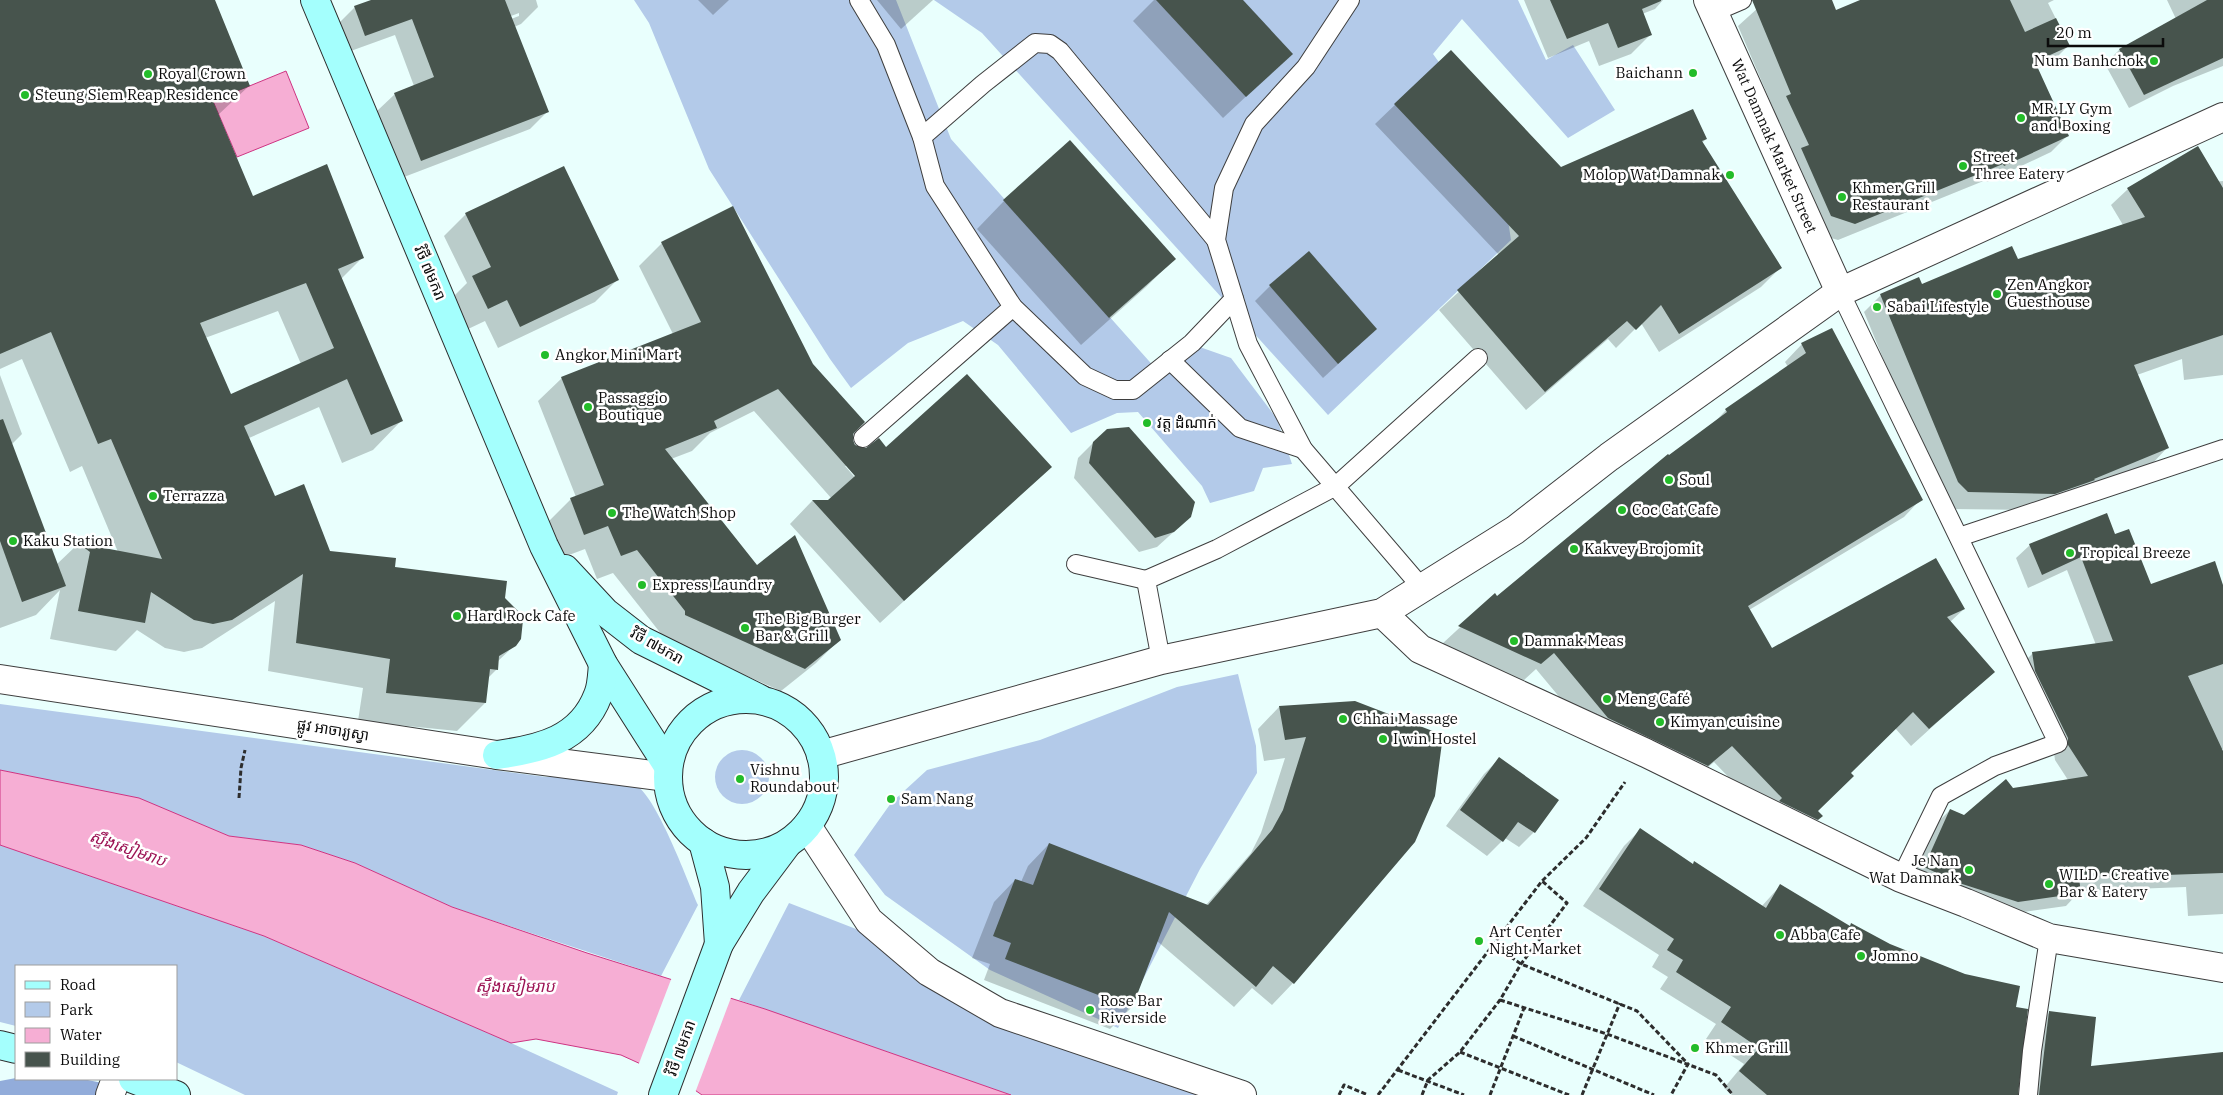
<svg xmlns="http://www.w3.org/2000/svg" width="2223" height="1095" viewBox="0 0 2223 1095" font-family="'IBM Plex Serif','Noto Sans Khmer',serif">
<rect width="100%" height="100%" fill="#e9fffd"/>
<g fill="#b3cae9">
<polygon points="634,0 896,0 951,139 1157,370 1194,345 1231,358 1277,419 1292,464 1263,468 1254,491 1210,503 1202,486 1138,412 1117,413 1071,433 998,345 963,321 908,343 851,388 830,359 709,169 649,23"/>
<polygon points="934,0 1518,0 1546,60 1573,45 1615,110 1568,138 1462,19 1433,54 1496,141 1511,240 1328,415 982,33"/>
<polygon points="1238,674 1256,746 1257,773 1200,869 1118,1028 990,970 885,895 854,855 891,803 927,770 1040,740 1177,687"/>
<path d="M0 704 546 777C574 777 607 772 634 784 656 794 687 880 698 905L661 976 452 907 355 863 301 845 229 836 143 800 0 770Z"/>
<circle cx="742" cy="777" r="27"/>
<polygon points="0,845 264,936 511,1043 618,1092 617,1095 245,1095 176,1062 176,966 16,966 16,1026 0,1022"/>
<polygon points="789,903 869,934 1076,1054 1215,1095 1011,1095 739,1000"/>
</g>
<polygon fill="#92acda" points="16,1078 83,1079 107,1084 103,1095 0,1095 0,1081"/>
<g fill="#f6aed4" stroke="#ce3482">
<polygon points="286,71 309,128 237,157 213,101"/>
<polygon points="0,770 139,798 229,836 301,845 355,863 452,907 587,953 765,1009 1011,1095 702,1095 689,1086 621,1055 536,1039 511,1043 264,936 0,845"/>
</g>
<polygon fill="#e9fffd" points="672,977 732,995 695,1093 638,1066"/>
<g fill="#0003" fill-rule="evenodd">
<path d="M0 0H213L249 86 218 115 253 198 362 258 341 279 401 421 373 450 342 463 319 407 249 438 274 497 329 552 504 599 515 645 497 662 496 670 488 678 485 703 457 731 358 721 363 688 268 671 275 601 202 648 184 652 165 648 137 630 116 651 50 639 60 590 36 615 0 628V375L22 434 11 445 56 565 78 544 118 552 82 466 70 472 22 359 0 369ZM278 311 301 364 230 396 205 338Z"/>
<path d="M375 0H536L538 7 521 24 514 27 547 112 530 129 404 177 377 111 395 94 414 86 395 35 348 52 338 24 355 7ZM519 13V16L511 19V16Z"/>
<polygon points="698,0 729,0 713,15"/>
<polygon points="877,0 933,0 901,29"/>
<polygon points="1154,0 1241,0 1269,75 1223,118 1133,21"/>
<polygon points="1524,0 1663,0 1655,9 1642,14 1650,35 1631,54 1599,66 1589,41 1548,58"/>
<polygon points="1756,0 1831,0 1835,12 1863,0 2054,0 2048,3 2069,45 2052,62 2037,69 2068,135 2051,152 1987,182 1986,180 1838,240 1814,233 1770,113 1774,110 1738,26 1759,7"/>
<polygon points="2167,0 2223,0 2223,66 2173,86 2129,108 2105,64 2119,50 2176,19"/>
<polygon points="1450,52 1561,169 1706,139 1702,143 1780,268 1761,287 1659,352 1641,323 1616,348 1608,339 1526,410 1439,310 1499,255 1375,124"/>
<polygon points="2223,181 2223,375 2184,380 2182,359 2137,375 2167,448 2151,465 2037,510 1951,509 1941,499 1864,312 1881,295 2017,261 2123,225 2111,205 2128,189"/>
<polygon points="1004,201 1174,259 1146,287 1081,345 977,229"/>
<polygon points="466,214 617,280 595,302 498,348 485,321 466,330 451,299 467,283 444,236"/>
<path d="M662 243 812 365 852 434 851 440 854 446 866 450 886 449 1050 467 880 623 790 524 812 501H829L832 499 754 411 710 433 692 451 671 459 757 567 840 639 816 663 781 691 662 639V635L613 573 597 579 585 549 561 558 547 523 571 499 576 497 538 401 562 378 673 334 639 266ZM845 466H848L860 479 858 481Z"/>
<polygon points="1270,286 1360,344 1323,378 1255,301"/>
<polygon points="1802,344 1921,499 1904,517 1749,610 1771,649 1964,609 1950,622 1993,672 1911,746 1895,728 1849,773 1816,811 1821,816 1800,837 1766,816 1714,762 1690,783 1591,735 1536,669 1523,681 1442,644 1495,595 1497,597 1669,457 1709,428 1726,410 1788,367 1785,362"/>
<polygon points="1093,443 1190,517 1157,547 1139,552 1074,478 1078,458"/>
<polygon points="2115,536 2151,586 2223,588 2223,749 2221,749 2223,754 2223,914 2188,916 2186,887 2080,891 2066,906 2003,915 1911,881 1936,824 1950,810 1964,816 2012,789 2068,780 2055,760 2054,753 2019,667 2033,653 2096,645 2067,570 2028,588 2016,558 2030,545"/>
<polygon points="1279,707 1414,842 1293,983 1272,1005 1252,988 1234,1007 1157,941 1131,1008 1110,1029 984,980 990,964 972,958 994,902 1015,880 1021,882 1028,866 1049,844 1206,905 1251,853 1261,833 1285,758 1264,761 1258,729"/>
<polygon points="1499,759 1557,800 1534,832 1519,847 1505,838 1487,856 1446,826 1484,774"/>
<polygon points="1640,830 1693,865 1761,907 1781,885 1849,927 2014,1008 2016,1095 1732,1095 1724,1088 1744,1064 1706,1039 1716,1024 1660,989 1668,977 1652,967 1659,955 1583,906 1624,846"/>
<polygon points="2049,1013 2090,1067 2223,1053 2223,1095 2025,1095 2033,1029"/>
</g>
<g fill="#47544d" fill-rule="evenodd">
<path d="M0 0H215L250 86 213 101 253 196 327 164 364 258 338 269 403 421 371 435 347 379 244 426 275 496 304 484 330 551 396 558 395 567 507 581 505 598 519 612 523 620 521 639 516 646 499 656 498 670 490 669 486 703 386 693 390 659 296 643 303 574 232 620 213 624 194 620 151 592 145 623 78 611 90 552 78 543 162 559 111 439 98 444 51 332 0 354ZM306 283 334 348 231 394 200 323Z"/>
<polygon points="371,0 505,0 549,112 421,161 394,93 434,77 412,19 365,36 354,6"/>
<polygon points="1156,0 1243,0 1293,54 1246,97"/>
<polygon points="1550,0 1661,0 1661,1 1642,9 1652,35 1618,48 1608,23 1567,39"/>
<polygon points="1752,0 1832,0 1836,10 1860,0 2010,0 2025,32 2056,18 2070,46 2039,60 2040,62 2036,64 2069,136 2004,166 2003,164 1855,224 1831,216 1801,148 1809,145 1786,96 1791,94"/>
<polygon points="2207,0 2223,0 2223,58 2144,95 2119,49"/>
<polygon points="1451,50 1561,167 1693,109 1707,139 1702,141 1782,268 1679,334 1661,305 1636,330 1627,321 1545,392 1457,290 1519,236 1394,104"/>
<polygon points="1070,140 1176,259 1109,318 1003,200"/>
<polygon points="2198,146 2223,188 2223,335 2134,365 2169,448 2094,479 2095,480 2055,494 1968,492 1958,482 1880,294 1919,277 1922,284 2012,246 2018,259 2145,217 2127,188"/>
<polygon points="564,166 619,280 520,327 507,300 488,309 472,276 491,267 465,213"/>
<polygon points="733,206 813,364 865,422 853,434 853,440 855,445 866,448 879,438 886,447 967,374 1052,467 904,601 812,500 828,500 855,476 778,389 714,421 717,428 665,449 757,565 795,535 841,640 805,669 685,615 685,611 637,550 621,556 608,526 584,535 570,498 604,485 561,377 701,322 661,242"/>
<polygon points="1309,251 1377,329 1338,364 1269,285"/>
<polygon points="1832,328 1923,500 1748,606 1772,648 1936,558 1965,609 1947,617 1995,672 1929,729 1913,712 1851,773 1854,776 1818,811 1823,816 1818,820 1779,801 1782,798 1732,746 1708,766 1608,718 1554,653 1541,664 1458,626 1495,593 1497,596 1668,454 1669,455 1727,412 1725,409 1806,353 1801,343"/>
<polygon points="3,419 66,586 22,602 0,541 0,420"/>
<polygon points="1129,427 1195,502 1191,517 1174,532 1155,538 1089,463 1093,442 1107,429"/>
<polygon points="2107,513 2115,534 2129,529 2151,584 2215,561 2223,585 2223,664 2188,676 2223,751 2223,873 2079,878 2081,893 2018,902 1956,882 1924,867 1950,809 1964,815 2006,779 2013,788 2088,776 2068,745 2068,738 2035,671 2032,652 2113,641 2081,557 2042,575 2029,544"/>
<polygon points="1355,701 1443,735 1435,796 1415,842 1294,984 1273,966 1256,987 1169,912 1132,1008 1005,959 1011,943 993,936 1015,879 1033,885 1049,843 1208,905 1272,830 1283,810 1306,737 1285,740 1279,706"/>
<polygon points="1499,757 1559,800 1535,833 1518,822 1503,842 1460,810"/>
<polygon points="1640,828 1693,864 1694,861 1766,908 1780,884 1850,926 1851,923 1890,944 1965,974 2020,986 2016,1007 2028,1009 2018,1095 1767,1095 1739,1071 1759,1048 1721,1022 1731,1007 1676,972 1683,960 1667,950 1674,939 1599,889"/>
<polygon points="2049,1011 2096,1017 2091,1066 2223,1052 2223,1095 2039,1095"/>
</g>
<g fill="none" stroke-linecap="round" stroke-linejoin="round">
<defs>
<g id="lane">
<polyline points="859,0 886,45 922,137 935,186 1013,307 1085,376 1115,390 1133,390 1192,343 1234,299"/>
<polyline points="1350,0 1306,67 1254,124 1224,188 1216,240 1248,344 1303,449 1423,589"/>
<polyline points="1714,12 1742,0"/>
<polyline points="922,137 983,84 1035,43 1050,44 1060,51 1216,240"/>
<polyline points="1840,292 2058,743 1995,766 1941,796 1901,878"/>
<polyline points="1170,360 1240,428 1303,449"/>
<polyline points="863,438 1013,307"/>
<polyline points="1959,537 2223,449"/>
<polyline points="1076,564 1146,580"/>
<polyline points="1161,660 1146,580 1217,549 1336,486 1478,358"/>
<polyline points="2028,1095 2032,1051 2049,938"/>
</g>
<g id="street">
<polyline points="1708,0 1840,292"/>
<polyline points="1382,613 1420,649 1646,753 1901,878 1966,903 2049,938 2223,968"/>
<polyline points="0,679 497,755 667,777"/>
<polyline points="821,755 1161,660 1382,613 1515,530 1609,457 1840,292 2223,117"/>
<polyline points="807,826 869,921 929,972 1000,1013 1242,1095"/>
<polyline points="110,1095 116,1079"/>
</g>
<g id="secondary">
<polyline points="315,0 544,546 603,664 668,766"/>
<polyline points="565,569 605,612 641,640 760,699"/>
<circle cx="746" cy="777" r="78"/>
<path d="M497 755C540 749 581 740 598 695 602 686 602 674 603 664"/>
<polyline points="703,842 715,887 719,944"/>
<polyline points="0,1045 16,1049"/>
<polyline points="133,1079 176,1095"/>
<polyline points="663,1095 719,944 751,892 787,844"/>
</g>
</defs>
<use href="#lane" stroke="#3e3e3e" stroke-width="20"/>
<use href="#street" stroke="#3e3e3e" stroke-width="30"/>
<use href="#secondary" stroke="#2d2d2d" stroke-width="30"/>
<g stroke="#2d2d2d" stroke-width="3" stroke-dasharray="5 2.5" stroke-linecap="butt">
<polyline points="239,798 241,768 245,750"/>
<polyline points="1492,944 1521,964 1637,1011 1688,1064 1671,1095"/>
<polyline points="1500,1000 1607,1034 1716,1075 1733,1095"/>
<polyline points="1513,1036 1654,1095"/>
<polyline points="1460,1052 1569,1095"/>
<polyline points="1398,1070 1464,1095"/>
<polyline points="1339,1095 1344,1085 1368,1095"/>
<polyline points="1378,1095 1542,881 1586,838 1625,782"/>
<polyline points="1422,1095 1428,1080 1460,1052 1500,1000 1521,964 1567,903 1542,881"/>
<polyline points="1490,1095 1524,1008"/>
<polyline points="1582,1095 1620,1003"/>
</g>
<use href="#lane" stroke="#fff" stroke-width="18"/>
<use href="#street" stroke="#fff" stroke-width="28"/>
<use href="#secondary" stroke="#a4fffd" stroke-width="28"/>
</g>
<g fill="#23bc29" stroke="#fff" stroke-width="2">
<circle cx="2154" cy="61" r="5"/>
<circle cx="1693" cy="73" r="5"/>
<circle cx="148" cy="74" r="5"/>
<circle cx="25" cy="95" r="5"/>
<circle cx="2021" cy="118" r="5"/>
<circle cx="1963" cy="166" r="5"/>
<circle cx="1730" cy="175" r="5"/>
<circle cx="1842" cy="197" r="5"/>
<circle cx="1997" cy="294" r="5"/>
<circle cx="1877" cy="307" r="5"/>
<circle cx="545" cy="355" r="5"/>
<circle cx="588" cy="407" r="5"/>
<circle cx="1147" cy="423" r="5"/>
<circle cx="1669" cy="480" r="5"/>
<circle cx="153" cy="496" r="5"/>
<circle cx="1622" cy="510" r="5"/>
<circle cx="612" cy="513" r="5"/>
<circle cx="13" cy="541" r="5"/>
<circle cx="1574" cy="549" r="5"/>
<circle cx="2070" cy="553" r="5"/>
<circle cx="642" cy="585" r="5"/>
<circle cx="457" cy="616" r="5"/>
<circle cx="745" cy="628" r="5"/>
<circle cx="1514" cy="641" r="5"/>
<circle cx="1607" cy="699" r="5"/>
<circle cx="1343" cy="719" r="5"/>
<circle cx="1660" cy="722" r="5"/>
<circle cx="1383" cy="739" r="5"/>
<circle cx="740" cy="779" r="5"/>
<circle cx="891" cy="799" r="5"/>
<circle cx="1969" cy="870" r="5"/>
<circle cx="2049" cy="884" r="5"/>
<circle cx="1780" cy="935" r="5"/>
<circle cx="1479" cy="941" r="5"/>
<circle cx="1861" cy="956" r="5"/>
<circle cx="1090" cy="1010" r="5"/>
<circle cx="1695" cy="1048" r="5"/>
</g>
<g text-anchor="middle" stroke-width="5" stroke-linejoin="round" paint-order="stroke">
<g font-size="15" fill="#0b0b0b" stroke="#fff" text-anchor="start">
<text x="2144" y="66" text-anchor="end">Num Banhchok</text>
<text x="1683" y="78" text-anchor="end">Baichann</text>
<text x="158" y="79">Royal Crown</text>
<text x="35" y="100">Steung Siem Reap Residence</text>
<text x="2031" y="114">MR.LY Gym<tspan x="2031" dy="17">and Boxing</tspan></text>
<text x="1973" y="162">Street<tspan x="1973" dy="17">Three Eatery</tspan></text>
<text x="1720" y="180" text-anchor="end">Molop Wat Damnak</text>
<text x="1852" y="193">Khmer Grill<tspan x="1852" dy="17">Restaurant</tspan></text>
<text x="2007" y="290">Zen Angkor<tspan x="2007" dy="17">Guesthouse</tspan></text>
<text x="1887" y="312">Sabai Lifestyle</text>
<text x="555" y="360">Angkor Mini Mart</text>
<text x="598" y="403">Passaggio<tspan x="598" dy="17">Boutique</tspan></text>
<text x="1157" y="428">វត្ត ដំំណាក់</text>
<text x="1679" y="485">Soul</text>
<text x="163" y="501">Terrazza</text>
<text x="1632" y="515">Coc Cat Cafe</text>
<text x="622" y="518">The Watch Shop</text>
<text x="23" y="546">Kaku Station</text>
<text x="1584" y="554">Kakvey Brojomit</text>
<text x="2080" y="558">Tropical Breeze</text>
<text x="652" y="590">Express Laundry</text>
<text x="467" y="621">Hard Rock Cafe</text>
<text x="755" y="624">The Big Burger<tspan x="755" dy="17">Bar &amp; Grill</tspan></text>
<text x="1524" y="646">Damnak Meas</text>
<text x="1617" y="704">Meng Café</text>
<text x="1353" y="724">Chhai Massage</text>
<text x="1670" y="727">Kimyan cuisine</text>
<text x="1393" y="744">I win Hostel</text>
<text x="750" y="775">Vishnu<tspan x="750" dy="17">Roundabout</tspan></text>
<text x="901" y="804">Sam Nang</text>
<text x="1959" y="866" text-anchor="end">Je Nan<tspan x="1959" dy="17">Wat Damnak</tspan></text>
<text x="2059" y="880">WILD - Creative<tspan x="2059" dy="17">Bar &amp; Eatery</tspan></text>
<text x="1489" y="937">Art Center<tspan x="1489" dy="17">Night Market</tspan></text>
<text x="1790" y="940">Abba Cafe</text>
<text x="1871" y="961">Jomno</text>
<text x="1100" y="1006">Rose Bar<tspan x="1100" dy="17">Riverside</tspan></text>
<text x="1705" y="1053">Khmer Grill</text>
</g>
<g font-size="15" fill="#0b0b0b" stroke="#fff">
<text transform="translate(1774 146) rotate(66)" y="5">Wat Damnak Market Street</text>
<text transform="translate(430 273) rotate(67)" y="5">វិថី ៧មករា</text>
<text transform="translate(657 646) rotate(29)" y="5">វិថី ៧មករា</text>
<text transform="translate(333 730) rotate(9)" y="5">ផ្លូវ អាចារ្យស្វា</text>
<text transform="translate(681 1048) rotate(-70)" y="5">វិថី ៧មករា</text>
</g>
<g font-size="16" font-style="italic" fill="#9d1455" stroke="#fff">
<text transform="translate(128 848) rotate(19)" y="6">ស្ទឹងសៀមរាប</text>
<text x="515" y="992">ស្ទឹងសៀមរាប</text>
</g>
</g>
<rect x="15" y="965" width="162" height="115" fill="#ffffff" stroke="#9d9d9d"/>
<rect x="25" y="981" width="25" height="8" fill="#a4fffd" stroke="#9d9d9d"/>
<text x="60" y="990" font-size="15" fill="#0b0b0b">Road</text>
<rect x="25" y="1002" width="25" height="15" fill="#b3cae9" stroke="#9d9d9d"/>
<text x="60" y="1015" font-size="15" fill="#0b0b0b">Park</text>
<rect x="25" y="1028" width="25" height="15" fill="#f6aed4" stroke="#9d9d9d"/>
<text x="60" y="1040" font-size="15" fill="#0b0b0b">Water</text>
<rect x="25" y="1052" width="25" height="15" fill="#47544d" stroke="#9d9d9d"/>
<text x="60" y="1065" font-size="15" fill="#0b0b0b">Building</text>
<path d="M2048 38v8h115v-8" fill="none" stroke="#0b0b0b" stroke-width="2.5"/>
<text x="2056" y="38" font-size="15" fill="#0b0b0b" stroke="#ffffff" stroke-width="4" paint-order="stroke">20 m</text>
</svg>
